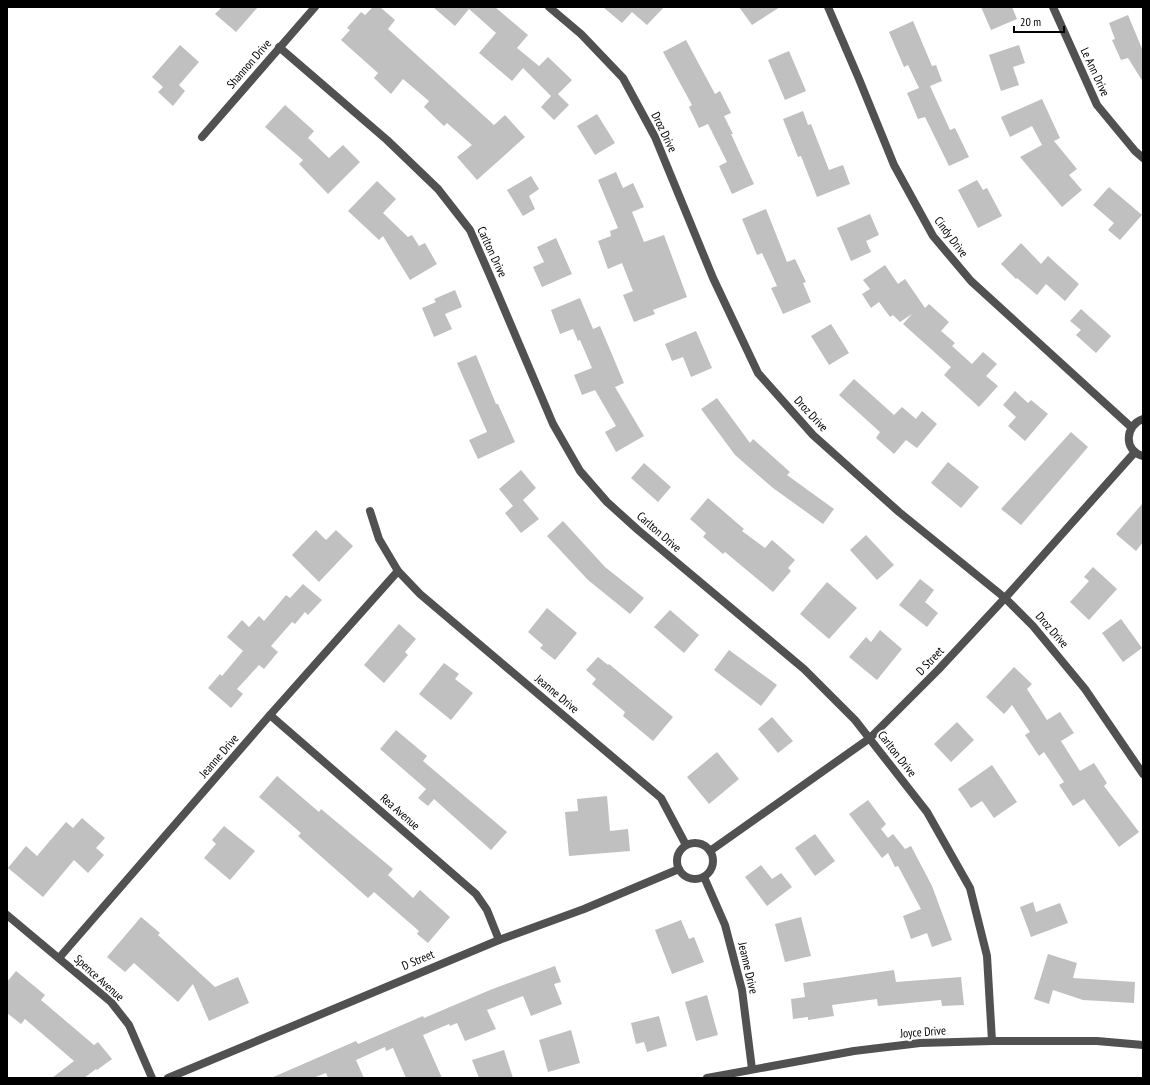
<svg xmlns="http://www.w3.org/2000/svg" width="1150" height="1085" viewBox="0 0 1150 1085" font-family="'PT Sans Narrow',sans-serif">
<rect width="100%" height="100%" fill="#fff"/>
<g fill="#c0c0c0">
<polygon points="222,7 258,7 236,32 215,14"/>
<polygon points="373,7 380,7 395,20 388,29 494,125 505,115 525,137 477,180 457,157 472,145 447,123 444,126 424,107 429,101 403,79 391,94 374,78 378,73 341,40 350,30 347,28 361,12 365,15"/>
<polygon points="433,7 495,7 528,35 517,48 539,66 548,57 572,80 558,94 569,105 554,120 541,107 551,96 523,68 512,81 479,53 496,33 469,9 455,26"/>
<polygon points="603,7 664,7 647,25 632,12 622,23"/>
<polygon points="739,7 780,7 752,25"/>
<polygon points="981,7 1012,7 1017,19 991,30"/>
<polygon points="1128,15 1143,51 1143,82 1128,58 1121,60 1112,40 1115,39 1109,23"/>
<polygon points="913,21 932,66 936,65 942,81 930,86 950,130 955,128 969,157 949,166 925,117 918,119 907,93 919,88 908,65 904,67 889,32"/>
<polygon points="686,40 715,94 720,91 731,113 724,116 733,134 731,134 754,184 732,194 719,166 727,162 708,124 699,128 689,107 692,105 663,52"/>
<polygon points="180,45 199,62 179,85 185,91 173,106 158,92 163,87 152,77"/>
<polygon points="1019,45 1025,63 1013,67 1019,85 1001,91 989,55"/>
<polygon points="789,51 806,91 785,100 768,60"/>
<polygon points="1042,99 1060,138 1054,141 1077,169 1069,175 1082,190 1062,207 1020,157 1042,145 1032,126 1010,137 1001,117"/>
<polygon points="285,105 314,131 308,138 329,158 343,145 360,162 328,194 299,164 303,160 265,127"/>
<polygon points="803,111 808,125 811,124 829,170 843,165 850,184 817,197 801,156 798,157 783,119"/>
<polygon points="597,114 615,143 595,155 577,126"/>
<polygon points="616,172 623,188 633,183 644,207 632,212 644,242 664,235 687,297 653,310 655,314 634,322 623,295 633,291 622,263 608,269 598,241 611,236 610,231 618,228 598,180"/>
<polygon points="531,176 539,189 529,196 535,209 523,216 507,190"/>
<polygon points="977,180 983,190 987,188 1002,216 978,228 958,190"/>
<polygon points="377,181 396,199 383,213 408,237 412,235 419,246 425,243 437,264 410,280 383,236 379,240 348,211"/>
<polygon points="1109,187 1142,215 1120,240 1108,230 1114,223 1093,205"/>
<polygon points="766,209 787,262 795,259 806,282 803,283 811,302 783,314 771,288 777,286 762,253 757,255 742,219"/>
<polygon points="870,214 879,235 866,241 871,252 851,261 837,228"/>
<polygon points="556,238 572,274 542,287 533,267 544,262 537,247"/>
<polygon points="1021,243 1041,264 1048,256 1079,284 1065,301 1046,284 1037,295 1017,278 1016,279 1001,264"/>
<polygon points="885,265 898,284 905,279 925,308 929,304 949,322 941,331 955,343 952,346 972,364 983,352 997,364 986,376 998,386 979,407 944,375 951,367 903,324 912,314 900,322 893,315 890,317 879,302 871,308 862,294 870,289 863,280"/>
<polygon points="455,290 462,307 445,314 452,329 434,337 422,308 436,302 434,299"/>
<polygon points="580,298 593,329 600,326 624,383 615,387 644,436 616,452 605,432 616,426 595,390 582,395 574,375 592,368 580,340 578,341 573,329 560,334 551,310"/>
<polygon points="1081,309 1111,336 1096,353 1076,335 1081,330 1070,321"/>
<polygon points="831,324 849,353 829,365 811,336"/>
<polygon points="696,331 712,368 691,377 683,357 672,361 665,344"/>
<polygon points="476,355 496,404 498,404 515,442 478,459 469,440 487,432 457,363"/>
<polygon points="854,379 894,415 902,407 916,419 922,411 937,424 917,448 906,440 894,454 876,438 880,432 839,395"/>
<polygon points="1015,391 1028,403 1031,400 1048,414 1025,441 1008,426 1016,417 1003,405"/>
<polygon points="717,398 750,443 753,439 790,472 787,475 834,509 823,524 773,488 735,455 701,409"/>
<polygon points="1071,432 1088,447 1021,525 1001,509"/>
<polygon points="948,462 979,487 961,508 931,483"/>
<polygon points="644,463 671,487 658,502 631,478"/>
<polygon points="521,470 536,488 523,500 539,519 521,533 505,513 513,506 499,489"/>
<polygon points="708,498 744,529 742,531 765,548 772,540 795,560 788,568 791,571 773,592 725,552 723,554 703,537 706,533 690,519"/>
<polygon points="1143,503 1143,542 1136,551 1116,534"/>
<polygon points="563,521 605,567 644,598 630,614 588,580 547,536"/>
<polygon points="316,530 326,540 336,530 353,546 319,582 292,555"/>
<polygon points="866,535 894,565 877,580 850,550"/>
<polygon points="1093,567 1117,589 1089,620 1070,602 1089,581 1084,577"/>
<polygon points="920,579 934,590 925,602 938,613 927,627 899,605"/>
<polygon points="827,582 857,608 829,639 800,614"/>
<polygon points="303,584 322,600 308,615 305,612 295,624 292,622 271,646 278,652 264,669 259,665 237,689 243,694 231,708 208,688 220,674 222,676 243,651 227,637 242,620 249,627 259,616 264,621 286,595 290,598"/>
<polygon points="547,608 577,633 555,660 540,648 543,645 528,632"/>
<polygon points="670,610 699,635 684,653 654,627"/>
<polygon points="1121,619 1142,648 1123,662 1102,633"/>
<polygon points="399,624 416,639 405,652 408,655 384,683 364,665"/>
<polygon points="880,630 902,649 877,680 849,657 866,637 871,642"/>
<polygon points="729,650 777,685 761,706 714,670"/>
<polygon points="598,657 608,665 609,664 673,717 653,741 623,716 625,712 592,684 596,679 586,670"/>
<polygon points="444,663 459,674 455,679 473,693 451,720 419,694"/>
<polygon points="1014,667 1032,684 1027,689 1047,720 1060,712 1074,733 1061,741 1080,771 1094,763 1107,783 1104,786 1139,832 1119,847 1084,799 1073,806 1059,785 1064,782 1044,752 1039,756 1025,735 1030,732 1012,705 1004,714 986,697"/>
<polygon points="772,717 793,741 778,753 758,729"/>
<polygon points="957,722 974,740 951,762 934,744"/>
<polygon points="396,730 427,756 423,761 507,832 491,850 434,799 428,806 418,798 426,789 380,749"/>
<polygon points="717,752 739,779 709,804 687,777"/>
<polygon points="992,765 1017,802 994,818 982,801 971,808 958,789"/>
<polygon points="277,776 319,812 321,809 393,869 388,875 413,898 420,890 450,917 428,943 417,934 419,931 374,892 368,898 298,836 301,833 259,797"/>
<polygon points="607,796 610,831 628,829 630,851 569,856 565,812 578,811 577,799"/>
<polygon points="868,800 886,824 881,829 888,838 893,834 905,849 911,846 932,886 952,940 932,947 927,933 911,939 903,916 921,909 898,866 895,867 888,853 882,858 849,814"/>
<polygon points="82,818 105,838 96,848 104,855 88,873 74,860 43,897 8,868 26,846 37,856 66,822 73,828"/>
<polygon points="224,826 255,851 230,880 204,858 216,844 212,840"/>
<polygon points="815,834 835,861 815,876 795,848"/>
<polygon points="761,865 772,879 781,873 792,887 767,906 745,877"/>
<polygon points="1033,902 1036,912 1060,903 1068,923 1031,937 1020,907"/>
<polygon points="141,917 160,933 158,935 215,987 238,977 249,1003 209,1021 193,984 178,1002 134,963 125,972 107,957"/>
<polygon points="801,917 811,956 785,962 775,924"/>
<polygon points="681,920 689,939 694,937 704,962 672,974 655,930"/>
<polygon points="1048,954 1077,963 1073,978 1135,982 1134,1003 1083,1000 1053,990 1049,1004 1034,999"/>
<polygon points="555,966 561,982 554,984 562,1004 531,1016 523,996 487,1010 496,1029 465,1041 457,1023 450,1026 449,1024 423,1035 442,1078 406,1078 393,1048 386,1051 385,1047 356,1060 364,1078 328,1078 326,1073 313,1078 271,1078 356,1041 358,1044 423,1016 424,1018 490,990"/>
<polygon points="894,970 896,982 961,977 964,1005 942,1006 941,1000 878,1006 877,999 832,1005 834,1016 808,1020 808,1017 793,1019 791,999 805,997 803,983"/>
<polygon points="16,971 45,995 41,1000 94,1045 98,1042 112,1059 97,1070 96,1069 84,1078 52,1078 74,1061 25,1019 21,1024 7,1013 7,982"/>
<polygon points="707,995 718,1035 696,1041 685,1002"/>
<polygon points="659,1016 667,1046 647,1052 644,1042 636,1044 631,1023"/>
<polygon points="571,1030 580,1063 548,1072 539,1040"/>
<polygon points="504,1050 513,1078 479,1078 472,1060"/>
</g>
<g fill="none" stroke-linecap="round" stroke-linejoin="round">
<g stroke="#515151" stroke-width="8">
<polyline points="549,7 581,34 623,78 655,137 713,278 758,373 813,435 899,512 1005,598 1033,626 1085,689 1143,774"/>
<polyline points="828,7 859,79 894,165 933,236 971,281 1131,427"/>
<polyline points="1053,7 1097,105 1135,151 1143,158"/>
<polyline points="279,47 387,140 438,189 470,230 491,278 553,424 580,471 607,502 638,530 804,669 855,720 927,812 970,888 987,956 992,1041"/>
<polyline points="202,137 315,7"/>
<polyline points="370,511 379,539 398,571 420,594 661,798 686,845"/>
<polyline points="270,715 476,894 487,910 499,940"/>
<polyline points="704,877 725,925 742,990 752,1069"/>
<polyline points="7,915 111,1002 129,1025 152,1078"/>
<polyline points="59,958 270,715 398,571"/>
<polyline points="707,1078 854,1051 920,1043 992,1041 1097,1041 1143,1045"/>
</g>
<g stroke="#515151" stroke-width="8">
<path d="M1143 419C1125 425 1123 451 1143 456"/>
<circle cx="695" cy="861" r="18"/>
<polyline points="710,851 870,738 938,670 1005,598 1135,452"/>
<polyline points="168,1078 499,940 584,909 679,869"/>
</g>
</g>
<g text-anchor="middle" stroke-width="4" stroke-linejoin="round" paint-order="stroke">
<g font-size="12" fill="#000" stroke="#fff">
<text transform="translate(249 64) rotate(-49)" y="4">Shannon Drive</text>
<text transform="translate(1095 72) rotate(65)" y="4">Le Ann Drive</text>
<text transform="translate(664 132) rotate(64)" y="4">Droz Drive</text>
<text transform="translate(951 237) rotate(53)" y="4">Cindy Drive</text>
<text transform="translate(492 252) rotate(65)" y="4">Carlton Drive</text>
<text transform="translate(811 414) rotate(47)" y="4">Droz Drive</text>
<text transform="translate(659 532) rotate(41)" y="4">Carlton Drive</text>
<text transform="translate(1052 630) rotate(49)" y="4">Droz Drive</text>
<text transform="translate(930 661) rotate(-46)" y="4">D Street</text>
<text transform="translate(557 694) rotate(40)" y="4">Jeanne Drive</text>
<text transform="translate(897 754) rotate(52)" y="4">Carlton Drive</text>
<text transform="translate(219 756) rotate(-49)" y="4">Jeanne Drive</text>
<text transform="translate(400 812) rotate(41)" y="4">Rea Avenue</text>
<text transform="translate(418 960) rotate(-23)" y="4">D Street</text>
<text transform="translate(748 968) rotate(77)" y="4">Jeanne Drive</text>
<text transform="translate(99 978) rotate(42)" y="4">Spence Avenue</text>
<text transform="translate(923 1032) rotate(-4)" y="4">Joyce Drive</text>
</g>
</g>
<rect width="1150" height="1085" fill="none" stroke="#000000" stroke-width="16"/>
<path d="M1014 26v6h50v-6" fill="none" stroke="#000000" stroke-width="2"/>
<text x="1020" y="26" font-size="12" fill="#000000" stroke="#ffffff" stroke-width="3" paint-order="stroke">20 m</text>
</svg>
